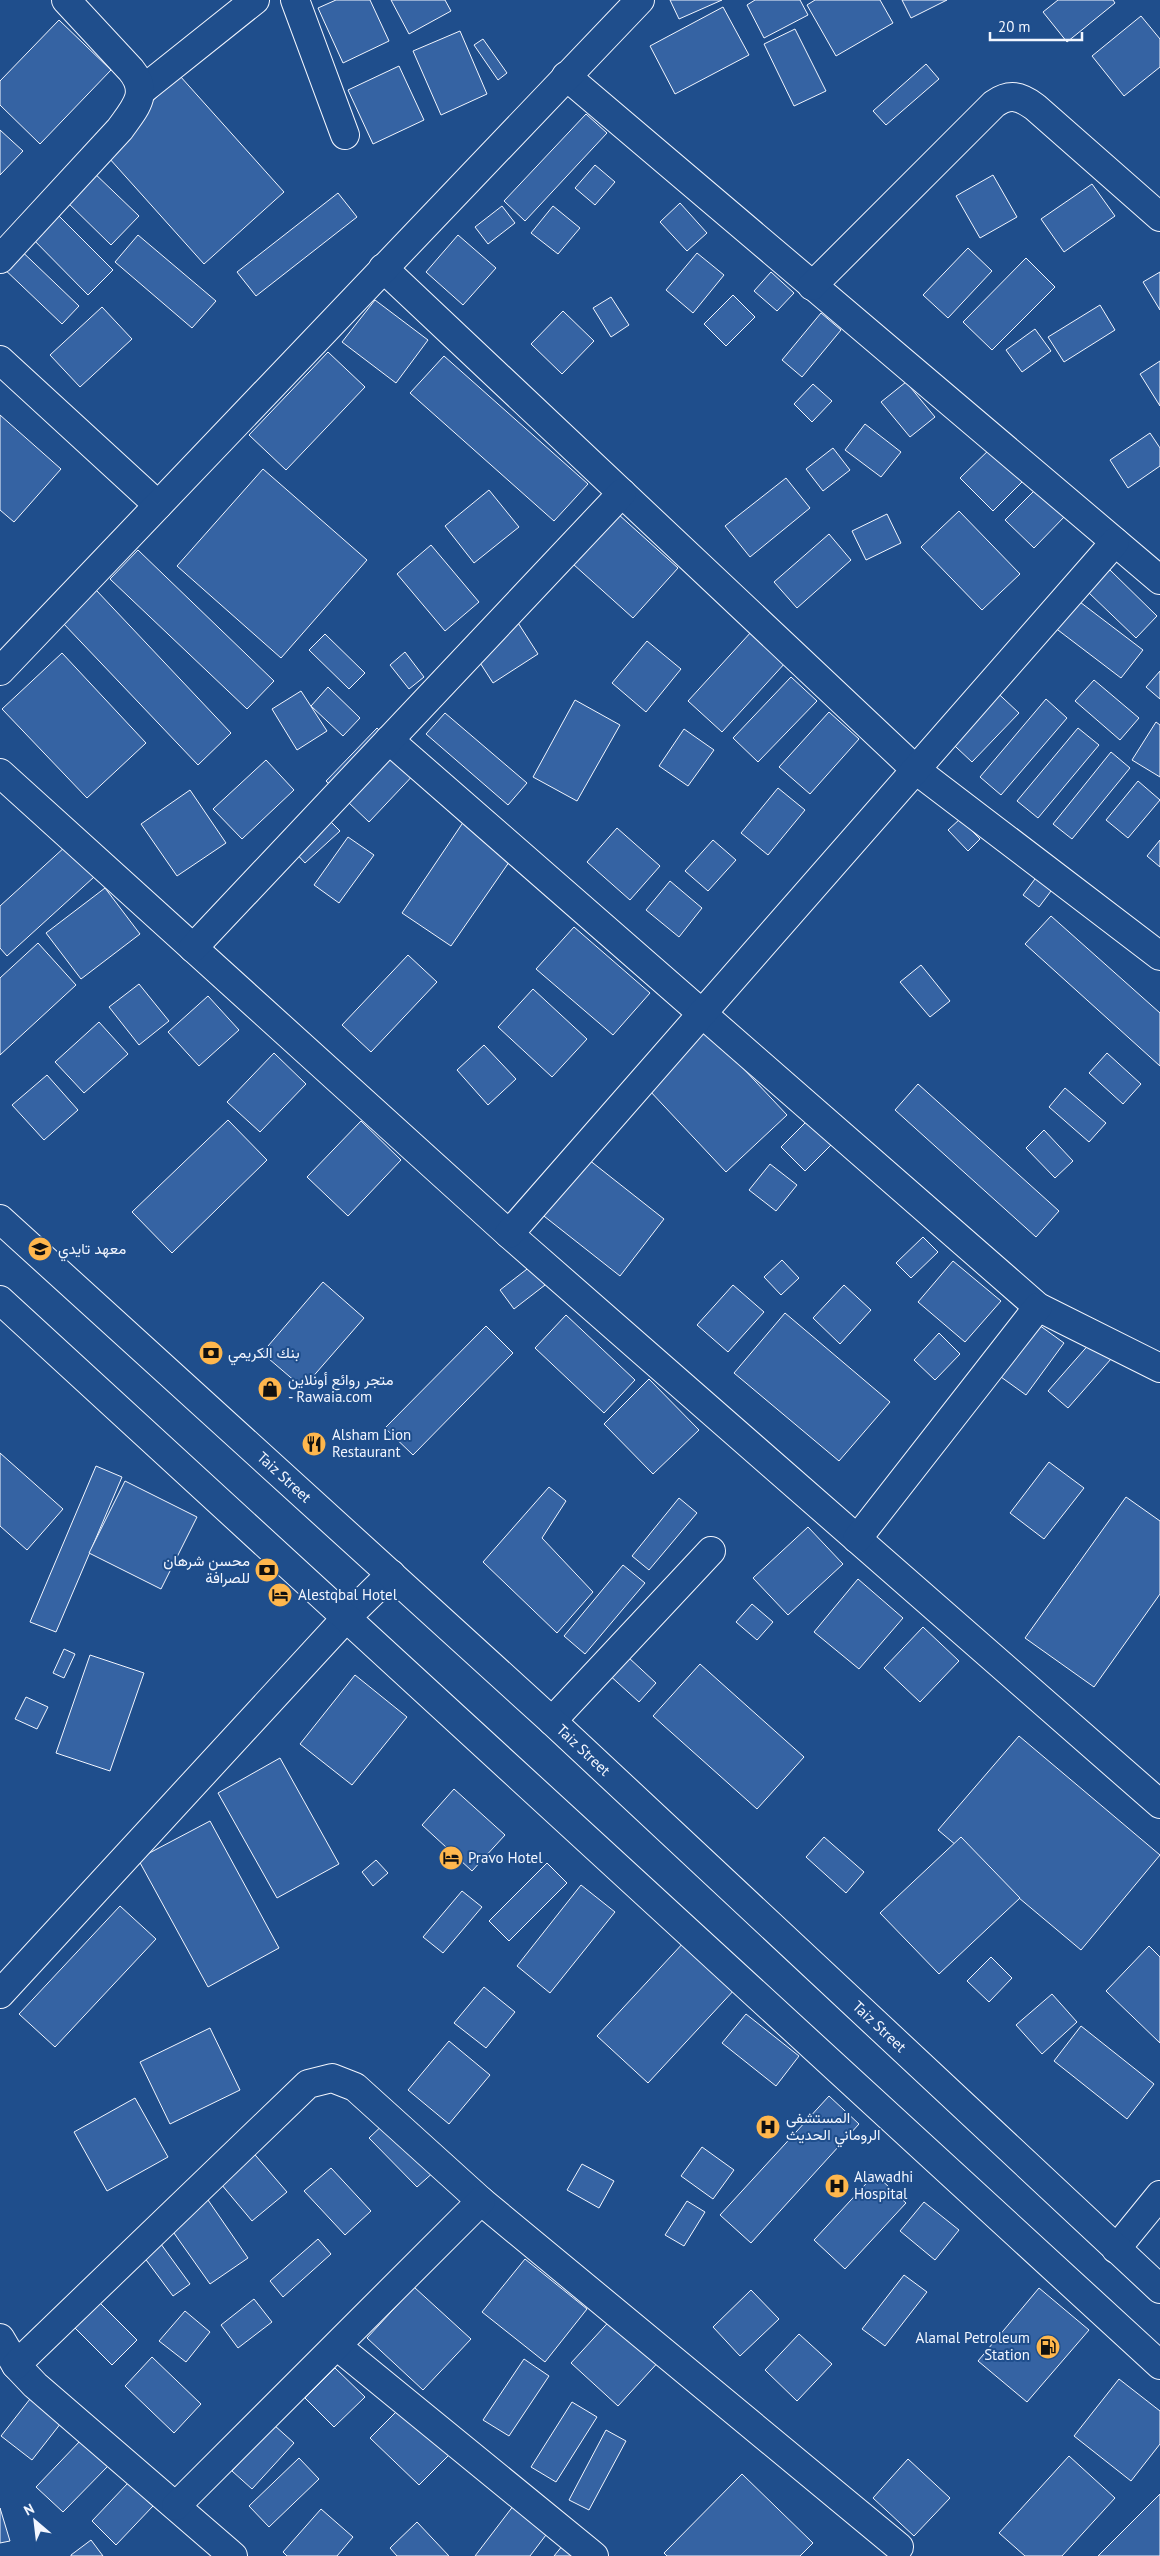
<svg xmlns="http://www.w3.org/2000/svg" width="1160" height="2556" viewBox="0 0 1160 2556" font-family="'PT Sans',Vazirmatn,sans-serif">
<rect width="100%" height="100%" fill="#1f4e8c"/>
<g fill="#3563a3" stroke="#f2f6ff">
<polygon points="336,0 370,0 389,41 343,63 318,8"/>
<polygon points="391,0 445,0 451,11 409,34"/>
<polygon points="670,0 722,0 679,19"/>
<polygon points="755,0 800,0 808,15 764,38 747,5"/>
<polygon points="815,0 880,0 893,23 836,56 807,5"/>
<polygon points="902,0 947,0 911,18"/>
<polygon points="1058,0 1113,0 1115,3 1067,42 1043,12"/>
<polygon points="723,7 749,55 675,94 650,46"/>
<polygon points="1141,16 1160,39 1160,67 1124,96 1092,56"/>
<polygon points="59,20 111,70 40,144 0,105 0,81"/>
<polygon points="795,29 826,91 794,106 764,44"/>
<polygon points="460,31 487,94 441,115 413,51"/>
<polygon points="483,39 507,73 498,80 474,45"/>
<polygon points="926,64 939,79 886,125 873,111"/>
<polygon points="399,66 424,120 373,144 348,90"/>
<polygon points="180,76 284,192 204,264 100,148"/>
<polygon points="586,114 607,133 525,221 504,201"/>
<polygon points="0,130 23,151 0,175"/>
<polygon points="595,165 615,182 595,205 575,188"/>
<polygon points="91,170 139,216 111,245 63,198"/>
<polygon points="993,175 1017,217 980,238 956,196"/>
<polygon points="1092,184 1115,216 1064,252 1041,219"/>
<polygon points="338,193 357,217 256,296 237,272"/>
<polygon points="680,203 707,233 687,251 660,222"/>
<polygon points="47,204 113,270 88,295 23,229"/>
<polygon points="502,206 515,223 488,244 475,227"/>
<polygon points="553,206 580,228 558,254 531,233"/>
<polygon points="138,235 216,301 192,328 115,262"/>
<polygon points="458,235 496,268 463,305 426,272"/>
<polygon points="11,241 79,306 62,324 0,265"/>
<polygon points="968,248 992,271 948,318 923,295"/>
<polygon points="697,253 724,275 693,313 666,290"/>
<polygon points="1026,258 1055,287 992,350 963,322"/>
<polygon points="771,272 794,293 777,311 754,291"/>
<polygon points="1160,272 1160,310 1143,282"/>
<polygon points="733,295 755,317 726,346 704,324"/>
<polygon points="611,297 629,325 611,337 593,308"/>
<polygon points="375,300 428,340 396,383 342,342"/>
<polygon points="1100,305 1115,330 1064,362 1048,337"/>
<polygon points="102,307 132,339 80,387 50,355"/>
<polygon points="563,311 594,341 562,374 531,344"/>
<polygon points="821,313 841,330 802,377 782,360"/>
<polygon points="1035,329 1051,351 1022,372 1006,350"/>
<polygon points="328,352 365,387 286,470 249,435"/>
<polygon points="444,356 588,484 554,521 410,393"/>
<polygon points="1160,361 1160,406 1140,374"/>
<polygon points="906,382 935,417 910,437 881,402"/>
<polygon points="813,384 832,401 812,422 794,404"/>
<polygon points="0,415 61,469 14,522 0,510"/>
<polygon points="865,424 901,452 881,477 845,450"/>
<polygon points="1150,433 1160,448 1160,466 1128,488 1110,460"/>
<polygon points="994,445 1026,478 993,511 960,478"/>
<polygon points="833,448 850,470 823,491 806,469"/>
<polygon points="263,469 367,560 281,658 177,566"/>
<polygon points="786,478 810,508 750,557 725,526"/>
<polygon points="1038,487 1066,515 1034,548 1005,520"/>
<polygon points="489,490 519,527 474,563 445,526"/>
<polygon points="608,505 678,568 633,618 563,555"/>
<polygon points="959,511 1020,574 982,610 921,547"/>
<polygon points="887,514 901,543 866,560 852,531"/>
<polygon points="829,534 851,560 797,608 774,582"/>
<polygon points="431,545 479,602 445,631 397,574"/>
<polygon points="138,550 274,681 247,709 110,579"/>
<polygon points="1110,570 1157,616 1136,638 1088,592"/>
<polygon points="96,590 231,733 198,765 62,622"/>
<polygon points="1076,599 1143,650 1121,678 1054,627"/>
<polygon points="513,615 538,654 493,683 468,644"/>
<polygon points="752,631 786,662 722,732 688,701"/>
<polygon points="325,634 365,673 349,689 309,650"/>
<polygon points="647,641 681,669 646,712 612,683"/>
<polygon points="405,652 424,677 409,689 390,665"/>
<polygon points="62,653 146,743 87,798 2,709"/>
<polygon points="1160,671 1160,699 1146,687"/>
<polygon points="791,677 817,701 758,762 733,738"/>
<polygon points="1094,680 1139,718 1120,740 1075,701"/>
<polygon points="988,684 1019,713 972,762 941,733"/>
<polygon points="328,687 360,718 343,736 311,706"/>
<polygon points="301,691 327,731 297,750 272,709"/>
<polygon points="1046,699 1067,718 1001,795 980,777"/>
<polygon points="575,700 620,725 577,801 533,777"/>
<polygon points="829,712 859,739 810,794 779,767"/>
<polygon points="445,713 527,783 508,805 426,734"/>
<polygon points="1156,722 1160,725 1160,777 1132,760"/>
<polygon points="377,728 419,769 369,822 326,781"/>
<polygon points="1078,728 1099,745 1038,818 1017,801"/>
<polygon points="684,729 714,750 688,786 659,766"/>
<polygon points="1111,752 1130,768 1072,839 1053,824"/>
<polygon points="266,760 294,790 242,839 213,809"/>
<polygon points="1138,781 1160,800 1128,838 1106,820"/>
<polygon points="778,788 805,810 768,855 741,833"/>
<polygon points="190,790 226,843 177,876 141,824"/>
<polygon points="327,818 340,831 305,863 293,850"/>
<polygon points="960,819 980,839 968,851 948,830"/>
<polygon points="464,821 514,855 451,946 402,913"/>
<polygon points="617,828 660,866 630,900 587,862"/>
<polygon points="348,837 374,855 339,903 314,885"/>
<polygon points="713,840 736,860 708,891 685,871"/>
<polygon points="1160,840 1160,867 1147,856"/>
<polygon points="66,846 94,877 7,956 0,948 0,906"/>
<polygon points="1038,875 1054,887 1039,907 1023,895"/>
<polygon points="670,881 702,908 679,937 646,910"/>
<polygon points="105,888 140,934 81,979 46,933"/>
<polygon points="1051,916 1160,1013 1160,1066 1025,944"/>
<polygon points="574,927 650,993 613,1035 536,969"/>
<polygon points="38,943 76,985 0,1055 0,978"/>
<polygon points="408,955 437,982 371,1052 342,1025"/>
<polygon points="921,965 950,1001 930,1017 900,982"/>
<polygon points="139,984 169,1021 139,1045 109,1007"/>
<polygon points="533,989 587,1039 552,1077 498,1027"/>
<polygon points="208,996 239,1030 199,1066 168,1032"/>
<polygon points="694,1016 787,1115 726,1172 633,1073"/>
<polygon points="99,1022 128,1054 84,1093 55,1062"/>
<polygon points="484,1045 516,1079 488,1105 457,1070"/>
<polygon points="274,1053 306,1084 260,1132 227,1102"/>
<polygon points="1107,1053 1141,1084 1123,1104 1089,1073"/>
<polygon points="47,1075 78,1110 44,1140 12,1105"/>
<polygon points="918,1084 1059,1211 1036,1237 895,1110"/>
<polygon points="1065,1088 1106,1123 1089,1142 1049,1107"/>
<polygon points="228,1120 267,1160 172,1253 132,1212"/>
<polygon points="361,1121 401,1160 348,1216 307,1177"/>
<polygon points="807,1121 831,1145 805,1171 781,1147"/>
<polygon points="1044,1130 1073,1161 1055,1178 1026,1148"/>
<polygon points="579,1152 664,1219 620,1276 535,1209"/>
<polygon points="770,1164 797,1185 776,1211 749,1190"/>
<polygon points="923,1237 938,1252 911,1278 896,1263"/>
<polygon points="782,1260 799,1278 781,1295 764,1277"/>
<polygon points="953,1261 1001,1301 965,1342 918,1302"/>
<polygon points="531,1266 545,1285 514,1309 500,1290"/>
<polygon points="323,1282 364,1318 303,1388 262,1353"/>
<polygon points="733,1285 764,1312 728,1352 697,1325"/>
<polygon points="844,1285 871,1310 840,1344 813,1318"/>
<polygon points="785,1313 890,1402 839,1461 734,1373"/>
<polygon points="566,1315 635,1380 604,1413 535,1348"/>
<polygon points="1039,1325 1064,1343 1026,1395 1001,1377"/>
<polygon points="486,1326 513,1353 413,1455 385,1428"/>
<polygon points="939,1333 960,1354 935,1380 914,1360"/>
<polygon points="1091,1342 1111,1359 1068,1408 1048,1391"/>
<polygon points="649,1379 699,1430 653,1474 604,1424"/>
<polygon points="0,1453 63,1509 27,1550 0,1526"/>
<polygon points="1049,1462 1084,1488 1044,1539 1010,1513"/>
<polygon points="96,1466 122,1477 56,1632 30,1622"/>
<polygon points="125,1481 197,1517 161,1589 89,1553"/>
<polygon points="549,1487 566,1501 542,1538 593,1592 557,1633 483,1562"/>
<polygon points="1126,1497 1160,1521 1160,1594 1094,1687 1025,1638"/>
<polygon points="679,1498 697,1513 649,1570 632,1556"/>
<polygon points="808,1527 843,1564 788,1615 753,1578"/>
<polygon points="623,1565 645,1583 585,1654 564,1636"/>
<polygon points="858,1579 903,1618 859,1669 814,1632"/>
<polygon points="752,1604 773,1622 757,1640 736,1622"/>
<polygon points="923,1627 959,1661 920,1702 884,1668"/>
<polygon points="614,1644 656,1683 639,1702 596,1663"/>
<polygon points="64,1649 75,1654 64,1678 53,1673"/>
<polygon points="90,1655 144,1673 110,1771 56,1753"/>
<polygon points="700,1664 804,1757 757,1809 653,1716"/>
<polygon points="355,1675 407,1717 352,1785 300,1744"/>
<polygon points="26,1697 48,1707 37,1729 15,1719"/>
<polygon points="1019,1736 1160,1855 1081,1950 938,1830"/>
<polygon points="280,1758 339,1864 277,1898 218,1793"/>
<polygon points="454,1789 505,1835 472,1871 422,1825"/>
<polygon points="210,1821 279,1948 208,1987 138,1859"/>
<polygon points="824,1837 864,1872 846,1893 806,1857"/>
<polygon points="961,1837 1020,1898 939,1974 880,1913"/>
<polygon points="376,1860 388,1873 373,1886 362,1872"/>
<polygon points="547,1863 567,1883 509,1941 489,1921"/>
<polygon points="581,1885 615,1912 550,1993 517,1966"/>
<polygon points="462,1891 482,1907 443,1953 423,1937"/>
<polygon points="120,1906 156,1939 55,2047 19,2014"/>
<polygon points="685,1941 736,1988 648,2083 597,2036"/>
<polygon points="1149,1946 1160,1957 1160,2043 1106,1991"/>
<polygon points="991,1957 1012,1978 989,2002 967,1981"/>
<polygon points="484,1987 515,2012 486,2048 454,2023"/>
<polygon points="1052,1994 1077,2022 1042,2054 1016,2025"/>
<polygon points="746,2014 799,2056 776,2086 722,2043"/>
<polygon points="1081,2026 1154,2084 1127,2119 1054,2061"/>
<polygon points="210,2028 240,2090 170,2124 140,2062"/>
<polygon points="449,2041 490,2075 449,2124 408,2090"/>
<polygon points="829,2096 859,2124 751,2243 720,2215"/>
<polygon points="135,2098 168,2157 107,2191 74,2132"/>
<polygon points="388,2120 436,2170 417,2187 369,2138"/>
<polygon points="702,2147 734,2170 713,2199 681,2176"/>
<polygon points="250,2149 287,2192 252,2221 216,2178"/>
<polygon points="582,2164 614,2181 599,2208 567,2190"/>
<polygon points="331,2168 371,2211 345,2235 304,2191"/>
<polygon points="875,2174 906,2203 845,2269 814,2240"/>
<polygon points="208,2200 248,2258 210,2284 169,2226"/>
<polygon points="687,2201 705,2212 684,2246 665,2235"/>
<polygon points="924,2202 959,2230 935,2260 900,2231"/>
<polygon points="318,2239 331,2254 283,2297 270,2281"/>
<polygon points="158,2240 190,2284 173,2296 141,2253"/>
<polygon points="525,2259 587,2309 545,2362 482,2312"/>
<polygon points="904,2275 927,2292 885,2346 862,2329"/>
<polygon points="414,2287 471,2339 423,2390 367,2338"/>
<polygon points="1039,2288 1089,2330 1027,2402 978,2361"/>
<polygon points="751,2290 779,2319 740,2356 713,2327"/>
<polygon points="95,2298 137,2340 112,2365 70,2323"/>
<polygon points="254,2299 272,2322 238,2348 221,2325"/>
<polygon points="185,2311 210,2332 186,2362 159,2341"/>
<polygon points="615,2315 662,2358 618,2406 571,2363"/>
<polygon points="799,2334 832,2364 797,2401 765,2370"/>
<polygon points="152,2357 201,2404 174,2433 125,2386"/>
<polygon points="524,2359 549,2376 509,2436 483,2420"/>
<polygon points="335,2368 365,2397 334,2427 305,2398"/>
<polygon points="1119,2379 1160,2411 1160,2444 1131,2481 1074,2436"/>
<polygon points="30,2399 61,2423 32,2460 1,2436"/>
<polygon points="572,2402 597,2417 556,2482 531,2467"/>
<polygon points="404,2404 453,2451 419,2485 370,2438"/>
<polygon points="274,2425 294,2443 252,2489 232,2471"/>
<polygon points="606,2430 626,2441 589,2510 569,2500"/>
<polygon points="81,2440 108,2466 63,2512 36,2487"/>
<polygon points="1069,2456 1115,2498 1062,2556 1025,2556 999,2533"/>
<polygon points="299,2458 319,2479 269,2527 249,2506"/>
<polygon points="908,2459 950,2498 914,2536 873,2498"/>
<polygon points="742,2474 813,2543 800,2556 667,2556 664,2553"/>
<polygon points="128,2483 153,2506 116,2545 92,2521"/>
<polygon points="1160,2494 1160,2556 1098,2556"/>
<polygon points="517,2501 552,2527 530,2556 475,2556"/>
<polygon points="0,2508 10,2541 0,2543"/>
<polygon points="321,2509 353,2537 337,2556 287,2556 283,2552"/>
<polygon points="417,2522 449,2556 397,2556 390,2548"/>
<polygon points="91,2540 103,2556 71,2556 71,2555"/>
<polygon points="563,2545 577,2556 554,2556"/>
</g>
<g fill="none" stroke-linecap="round" stroke-linejoin="round">
<defs>
<g id="minor">
<polyline points="295,0 345,135"/>
<polyline points="566,76 1160,580"/>
<polyline points="141,91 255,0"/>
<path d="M0 259 120 129C135 108 150 93 131 70L66 0"/>
<polyline points="383,268 916,770 1160,956"/>
<path d="M812 286 994 104C1010 93 1020 96 1035 107L1160 217"/>
<polyline points="0,360 158,505"/>
<polyline points="0,671 640,0"/>
<polyline points="389,740 1038,1307 1160,1368"/>
<polyline points="0,773 509,1234 1160,1804"/>
<polyline points="193,948 622,493"/>
<polyline points="509,1234 1115,542"/>
<polyline points="857,1539 1038,1307"/>
<polyline points="552,1721 711,1551"/>
<polyline points="0,1994 347,1617 391,1574"/>
<polyline points="1116,2249 1160,2195"/>
<polyline points="0,2338 16,2365 35,2385 233,2556"/>
<polyline points="337,2346 594,2556"/>
<polyline points="16,2365 308,2084 332,2078 355,2087 481,2201 899,2547"/>
<polyline points="176,2506 481,2201"/>
</g>
<g id="highway">
<path id="s1" d="M0 1219 552 1721 1160 2289"/>
<polyline points="0,1300 1160,2365"/>
</g>
</defs>
<use href="#minor" stroke="#f2f6ff" stroke-width="30"/>
<use href="#highway" stroke="#f2f6ff" stroke-width="30"/>
<use href="#minor" stroke="#1f4e8c" stroke-width="28"/>
<use href="#highway" stroke="#1f4e8c" stroke-width="28"/>
</g>
<defs>
<symbol id="university-disc" viewBox="-11 -11 22 22"><circle r="9.5" fill="#ffb74d" stroke="#1f4e8c"/><path d="M0-5L7-2L0 1L-7-2ZM-4 1L0 2.5L4 1V4Q0 6-4 4Z" fill="#111"/></symbol>
<symbol id="bank-disc" viewBox="-11 -11 22 22"><circle r="9.5" fill="#ffb74d" stroke="#1f4e8c"/><path d="M-6-4H6V4H-6ZM0-2.3a2.3 2.3 0 1 0 0 4.6a2.3 2.3 0 1 0 0-4.6Z" fill="#111"/></symbol>
<symbol id="shop-disc" viewBox="-11 -11 22 22"><circle r="9.5" fill="#ffb74d" stroke="#1f4e8c"/><path d="M-5-2.5h2.3a2.7 3.5 0 0 1 5.4 0H5L5.5 6h-11ZM-1.5-2.5h3a1.5 2.3 0 0 0-3 0Z" fill="#111"/></symbol>
<symbol id="restaurant-disc" viewBox="-11 -11 22 22"><circle r="9.5" fill="#ffb74d" stroke="#1f4e8c"/><path d="M-5-6h1v4h1v-4h1v4h1v-4h1v5L-1.5 .5V6h-2V.5L-5-1ZM5-6V6H3V1.5H1.5Q1.5-4 5-6Z" fill="#111"/></symbol>
<symbol id="hotel-disc" viewBox="-11 -11 22 22"><circle r="9.5" fill="#ffb74d" stroke="#1f4e8c"/><path d="M-6-4.5h1.5V1H6V5H4.5V3h-9V5H-6ZM-4 0a1.8 1.8 0 1 1 3.6 0ZM.5 0V-2.5h3Q6-2.5 6 0Z" fill="#111"/></symbol>
<symbol id="hospital-disc" viewBox="-11 -11 22 22"><circle r="9.5" fill="#ffb74d" stroke="#1f4e8c"/><path d="M-5-5h3v3.5h4V-5h3V5h-3V1.5h-4V5h-3Z" fill="#111"/></symbol>
<symbol id="fuel-disc" viewBox="-11 -11 22 22"><circle r="9.5" fill="#ffb74d" stroke="#1f4e8c"/><path d="M-5.5-6h7V0h2V4h1.3V-2.5L3-4.5l.8-.8L6-3V5H2.5V1h-1V6h-7ZM-4.2-4.7v3.2H.2V-4.7Z" fill="#111"/></symbol>
</defs>
<g fill-rule="evenodd">
<use href="#university-disc" x="26" y="1235" width="28" height="28"/>
<use href="#bank-disc" x="197" y="1339" width="28" height="28"/>
<use href="#shop-disc" x="256" y="1375" width="28" height="28"/>
<use href="#restaurant-disc" x="300" y="1430" width="28" height="28"/>
<use href="#bank-disc" x="253" y="1556" width="28" height="28"/>
<use href="#hotel-disc" x="266" y="1581" width="28" height="28"/>
<use href="#hotel-disc" x="437" y="1844" width="28" height="28"/>
<use href="#hospital-disc" x="754" y="2113" width="28" height="28"/>
<use href="#hospital-disc" x="823" y="2172" width="28" height="28"/>
<use href="#fuel-disc" x="1034" y="2333" width="28" height="28"/>
</g>
<g text-anchor="middle" stroke-width="4" stroke-linejoin="round" paint-order="stroke">
<g font-size="15" fill="#f2f6ff" stroke="#1f4e8c" text-anchor="start">
<text x="58" y="1254">معهد تايدي</text>
<text x="228" y="1358">بنك الكريمي</text>
<text x="288" y="1385">متجر روائع أونلاين<tspan x="288" dy="17">- Rawaia.com</tspan></text>
<text x="332" y="1440">Alsham Lion<tspan x="332" dy="17">Restaurant</tspan></text>
<text x="250" y="1566" text-anchor="end">محسن شرهان<tspan x="250" dy="17">للصرافة</tspan></text>
<text x="298" y="1600">Alestqbal Hotel</text>
<text x="468" y="1863">Pravo Hotel</text>
<text x="786" y="2123">المستشفى<tspan x="786" dy="17">الروماني الحديث</tspan></text>
<text x="854" y="2182">Alawadhi<tspan x="854" dy="17">Hospital</tspan></text>
<text x="1030" y="2343" text-anchor="end">Alamal Petroleum<tspan x="1030" dy="17">Station</tspan></text>
</g>
<g font-size="15" fill="#f2f6ff" stroke="#1f4e8c">
<text dy="5" stroke="none"><textPath href="#s1" startOffset="384">Taiz Street</textPath></text>
<text dy="5" stroke="none"><textPath href="#s1" startOffset="789">Taiz Street</textPath></text>
<text dy="5" stroke="none"><textPath href="#s1" startOffset="1194">Taiz Street</textPath></text>
</g>
</g>
<g transform="translate(35 2521) rotate(332)" stroke="#1f4e8c" stroke-width="4" paint-order="stroke">
<path d="M0-4L9 19L0 12L-9 19Z" fill="#f2f6ff"/>
<text y="-8" font-size="14" font-weight="bold" text-anchor="middle" fill="#f2f6ff">N</text>
</g>
<path d="M990 32v8h92v-8" fill="none" stroke="#f2f6ff" stroke-width="2.5"/>
<text x="998" y="32" font-size="15" fill="#f2f6ff" stroke="#1f4e8c" stroke-width="4" paint-order="stroke">20 m</text>
</svg>
